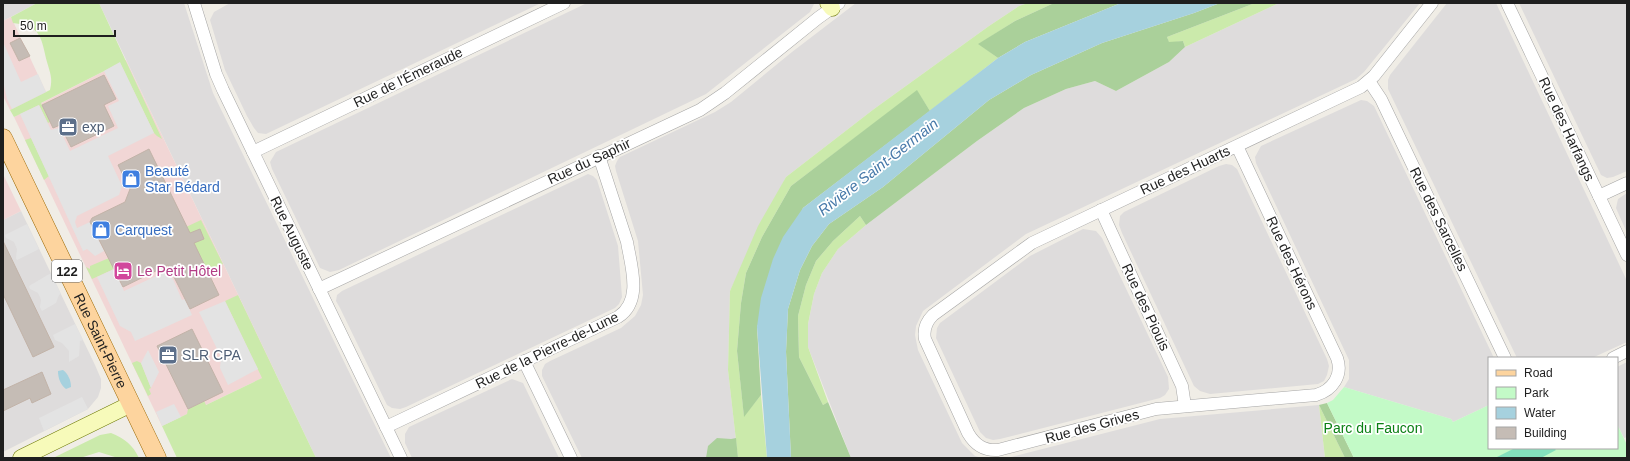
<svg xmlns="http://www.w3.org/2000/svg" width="1630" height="461" viewBox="0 0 1630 461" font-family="Arial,sans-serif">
<rect width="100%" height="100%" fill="#f0ede6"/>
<g fill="#dedcdc">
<polygon points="3,3 37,3 3,21"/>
<polygon points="99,3 184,3 213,93 391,458 316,458"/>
<polygon points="230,3 541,3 266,134 258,133 254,128 247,116 225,70 210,20 214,12"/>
<polygon points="587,3 814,4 810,12 706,94 339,270 330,272 320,268 272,169 270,162 276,152"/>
<polygon points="856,3 1028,3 1019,6 989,26 874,109 786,177 730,291 728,370 738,458 582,458 542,376 542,370 545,364 550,361 621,328 635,316 641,305 643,295 638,241 616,171 615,166 617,161 620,157 715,112 731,102 792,52"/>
<polygon points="1279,3 1420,3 1364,72 1356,79 1026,234 923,311 916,326 915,335 918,350 962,443 975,456 982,458 851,458 808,347 808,324 814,294 822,273 838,249 866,225 977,141 1024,108 1066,89 1095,81 1116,91 1169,62 1185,47"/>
<polygon points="1447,3 1496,3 1627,281 1627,342 1592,358 1517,358 1388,89 1388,80 1390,75"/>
<polygon points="1519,3 1627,3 1627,171 1613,177 1607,178 1601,175"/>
<polygon points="1361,100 1367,101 1374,106 1494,358 1489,358 1489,405 1453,422 1451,419 1344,387 1349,379 1349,360 1256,163 1255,157 1261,146"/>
<polygon points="1226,164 1232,165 1237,169 1327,359 1329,366 1327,375 1324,381 1318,384 1210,394 1200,391 1194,386 1122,233 1119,225 1120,216 1124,212 1219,166"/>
<polygon points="588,174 593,176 597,180 618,246 622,297 619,304 615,308 406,407 400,409 392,408 387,405 340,308 336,301 337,295 342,291"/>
<polygon points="1627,193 1627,233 1616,208 1618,199"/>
<polygon points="21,211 95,365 101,379 101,388 98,397 88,409 3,452 3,220"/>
<polygon points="1083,229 1096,231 1102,238 1168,377 1169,389 1165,395 1160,398 1000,439 993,440 986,438 980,432 936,338 937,328 940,323 1030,256"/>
<polygon points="1627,362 1627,437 1624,438 1617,424 1617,367"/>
<polygon points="512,379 523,383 559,458 412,458 405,443 405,434 409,427"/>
<polygon points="1319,405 1325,458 1007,458 1160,419"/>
</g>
<g fill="#f1d6d5">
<polygon points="11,17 46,92 10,110 3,96 3,21"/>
<polygon points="126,60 275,372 162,426 14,117"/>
<polygon points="3,174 21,211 3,220"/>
</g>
<g fill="#cbeaab">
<path d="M37 3H99L162 139 157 136 154 133 120 63 41 103 50 122 48 123 39 105 14 117 10 110 50 90C53 78 50 73 47 62 41 38 42 26 13 23L11 17Z"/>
<polygon points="1028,3 1054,3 1015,21 979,44 998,58 930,111 917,91 791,186 762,237 746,273 741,303 737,351 744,416 761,395 767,458 738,458 728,370 730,291 758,226 786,177 874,109 989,26 1019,6"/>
<polygon points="1255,3 1279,3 1185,47 1183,41 1169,43 1167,37"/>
<polygon points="31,138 49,176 44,180 25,140"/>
<polygon points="860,216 866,225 838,249 822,273 814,294 808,324 808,347 828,402 823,405 799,357 798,316 806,285 816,261 833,241"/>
<polygon points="201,220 223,264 207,271 186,227"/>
<polygon points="109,258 114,269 92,279 86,267 90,269 90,266"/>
<polygon points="238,295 316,458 177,458 162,426 187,414 188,409 204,401 206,405 262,378 225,301"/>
<polygon points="137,361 141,363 151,388 149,389 151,394 148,396 132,363"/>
<polygon points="1319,405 1345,458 1325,458"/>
<path d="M111 433C124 438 133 445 139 458H118L99 452 80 458H53L100 435Z"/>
</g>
<g fill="#aad09a">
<polygon points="1054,3 1121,3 1025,42 998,58 978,44 1015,21"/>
<polygon points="1220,3 1255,3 1167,37 1169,42 1183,41 1185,47 1169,62 1116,91 1095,81 1066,89 1024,108 977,141 866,225 860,216 833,241 816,261 806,285 798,316 799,357 823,405 828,402 851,458 791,458 786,352 788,309 800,270 812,246 829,224 883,187 989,100 1031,75 1102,43 1194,13"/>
<polygon points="917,90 930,111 803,208 757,327 761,395 744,417 737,351 741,303 746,273 762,237 791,186"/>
<polygon points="1327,403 1354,458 1345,458 1319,405"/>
<polygon points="717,438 731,439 736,438 738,458 706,458 708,446"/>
</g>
<polygon fill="#c3fac7" points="1344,387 1451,419 1453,422 1489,405 1489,448 1617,448 1617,424 1627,445 1627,458 1354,458 1327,403 1333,400"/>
<polygon fill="#83e0bc" points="1515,448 1554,448 1556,450 1541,458 1495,458"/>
<g fill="#e3e3e3">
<polygon points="3,42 21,82 38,74 46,92 12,109 7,99 3,81"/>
<polygon points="120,62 154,133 108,156 122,186 119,195 77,216 75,222 77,228 90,222 104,251 95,256 87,249 83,251 20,114 39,105 51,130 59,128 70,151 118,128 108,106 119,101 104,71"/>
<polygon points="27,224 39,249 17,260 16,258 17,249 14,242 6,238 5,235"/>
<polygon points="114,269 124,291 169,270 182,300 185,299 192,315 135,341 131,332 120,326 97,277"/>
<polygon points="51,273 61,294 59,295 56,303 42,311 40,307 41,300 40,297 38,293 30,289 29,286"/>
<polygon points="225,301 258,369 228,385 220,368 221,357 199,312"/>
<polygon points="75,324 83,340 80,341 79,356 69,362 69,351 62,343 55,340 53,335"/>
<polygon points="148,350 159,372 151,388 141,363"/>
<polygon points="82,397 88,409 44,431 39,418"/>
<polygon points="174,404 181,417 162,426 156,412"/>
</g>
<g fill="#a6d1de">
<polygon points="1121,3 1220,3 1194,13 1102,43 1031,75 989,100 883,187 829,224 812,246 800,270 788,309 786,352 791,458 767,458 757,327 761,298 773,259 783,237 803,208 998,58 1025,42"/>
<path d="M63 370C68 374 71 380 71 387L66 389C61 385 58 379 58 371Z"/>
</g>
<g fill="#c5bcb5" stroke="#c2b3a8">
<polygon points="20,38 30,56 19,61 10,43"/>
<polygon points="104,75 116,99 104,105 114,126 71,147 60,125 53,128 42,105"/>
<polygon points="149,149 190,233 200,229 204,239 194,243 219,295 190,309 168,265 123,287 90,222 92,218 125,202 130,189 118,165"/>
<polygon points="3,241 54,347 33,357 3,294"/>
<polygon points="192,329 223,392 188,409 157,346"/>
<polygon points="42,372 51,394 32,403 30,398 3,411 3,390"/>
</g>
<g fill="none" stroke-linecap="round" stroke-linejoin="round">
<defs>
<g id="street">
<polyline points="194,3 216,74 223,90 401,458"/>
<polyline points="1507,3 1627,255"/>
<polyline points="1369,81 1381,99 1505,358"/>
<path d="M1237 146 1337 358C1343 375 1333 390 1316 395L1156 409 998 450C984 451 975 445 968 433L925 339C923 329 926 322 933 315L1032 243 1361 87 1374 76 1432 3"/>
<polyline points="253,152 564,3"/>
<polyline points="1599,196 1627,183"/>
<polyline points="1101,210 1182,386 1185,406"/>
<polyline points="319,289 700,110 725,93 818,18 839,3"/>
<polyline points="1613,358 1627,351"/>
<polyline points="524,361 571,458"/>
<path d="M386 427 618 317C643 301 631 266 627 242L599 156"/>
</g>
<g id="secondary">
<polyline points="828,3 832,8"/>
<polyline points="21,458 131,404"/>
</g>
<g id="primary">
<path id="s1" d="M3 138 157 458"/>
</g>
</defs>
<use href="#street" stroke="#a6a6a6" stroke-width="13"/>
<use href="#secondary" stroke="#6d7904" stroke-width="17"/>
<use href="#primary" stroke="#9b6700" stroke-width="19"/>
<use href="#street" stroke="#fff" stroke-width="12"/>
<use href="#secondary" stroke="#f7faba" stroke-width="16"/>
<use href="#primary" stroke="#fdd49e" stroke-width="18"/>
</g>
<defs>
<symbol id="office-square" viewBox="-11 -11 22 22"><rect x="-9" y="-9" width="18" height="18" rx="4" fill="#5c6f8a" stroke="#fff"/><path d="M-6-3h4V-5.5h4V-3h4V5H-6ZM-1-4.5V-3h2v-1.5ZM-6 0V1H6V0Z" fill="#fff"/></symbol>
<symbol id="shop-square" viewBox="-11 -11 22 22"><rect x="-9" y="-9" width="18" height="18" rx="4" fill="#3f7fe0" stroke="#fff"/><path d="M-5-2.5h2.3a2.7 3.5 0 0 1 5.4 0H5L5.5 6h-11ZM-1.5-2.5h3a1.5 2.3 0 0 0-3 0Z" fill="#fff"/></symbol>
<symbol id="hotel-square" viewBox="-11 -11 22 22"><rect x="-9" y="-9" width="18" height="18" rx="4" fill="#d1479c" stroke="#fff"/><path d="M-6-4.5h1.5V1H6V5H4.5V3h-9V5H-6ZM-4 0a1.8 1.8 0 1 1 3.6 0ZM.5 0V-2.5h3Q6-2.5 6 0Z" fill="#fff"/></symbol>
</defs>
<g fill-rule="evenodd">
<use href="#office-square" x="57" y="116" width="22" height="22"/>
<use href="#shop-square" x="120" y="168" width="22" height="22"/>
<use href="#shop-square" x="90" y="219" width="22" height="22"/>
<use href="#hotel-square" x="112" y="260" width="22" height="22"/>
<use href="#office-square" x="157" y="344" width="22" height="22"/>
</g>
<g text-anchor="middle" stroke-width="3.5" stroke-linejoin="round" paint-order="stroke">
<rect fill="#fff" stroke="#626262" stroke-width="1" x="52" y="260" width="30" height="22" rx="3"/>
<g font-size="13" font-weight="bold" fill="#1f1f1f">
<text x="67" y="276">122</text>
</g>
<g font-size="14" fill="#1f1f1f" stroke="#fff">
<text transform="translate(408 77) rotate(-26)" y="5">Rue de l'Émeraude</text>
<text transform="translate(1567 129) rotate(65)" y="5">Rue des Harfangs</text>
<text transform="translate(589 161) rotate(-25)" y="5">Rue du Saphir</text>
<text transform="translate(1185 170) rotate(-25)" y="5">Rue des Huarts</text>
<text transform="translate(1439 219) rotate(64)" y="5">Rue des Sarcelles</text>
<text transform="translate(292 233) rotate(64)" y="5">Rue Auguste</text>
<text transform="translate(1292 263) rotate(65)" y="5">Rue des Hérons</text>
<text transform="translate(1146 307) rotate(65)" y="5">Rue des Piouis</text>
<text dy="5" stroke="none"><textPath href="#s1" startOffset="225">Rue Saint-Pierre</textPath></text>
<text transform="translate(547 350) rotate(-26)" y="5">Rue de la Pierre-de-Lune</text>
<text transform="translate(1092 426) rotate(-15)" y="5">Rue des Grives</text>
</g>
<g font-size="14" fill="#4e5e75" stroke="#fff" text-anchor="start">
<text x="82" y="132">exp</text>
<text x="182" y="360">SLR CPA</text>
</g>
<g font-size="14" fill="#366cbe" stroke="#fff" text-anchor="start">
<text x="145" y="176">Beauté<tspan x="145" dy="16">Star Bédard</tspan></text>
<text x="115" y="235">Carquest</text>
</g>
<g font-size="14" fill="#b23c85" stroke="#fff" text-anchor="start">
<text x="137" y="276">Le Petit Hôtel</text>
</g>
<g font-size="14" fill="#0b8014" stroke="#fff">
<text x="1373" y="433">Parc du Faucon</text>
</g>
<g font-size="15" font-style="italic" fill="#4779a9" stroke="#fff">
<text transform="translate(878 167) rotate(-38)" y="5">Rivière Saint-Germain</text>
</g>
</g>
<rect width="1630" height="461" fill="none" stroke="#1f1f1f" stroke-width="8"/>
<rect x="1488" y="357" width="130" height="92" fill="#ffffff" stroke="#a5a5a5"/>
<rect x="1496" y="370" width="20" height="6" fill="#fdd49e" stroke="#a5a5a5"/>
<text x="1524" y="377" font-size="12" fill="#1f1f1f">Road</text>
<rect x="1496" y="387" width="20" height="12" fill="#c3fac7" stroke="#a5a5a5"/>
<text x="1524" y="397" font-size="12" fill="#1f1f1f">Park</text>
<rect x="1496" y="407" width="20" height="12" fill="#a6d1de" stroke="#a5a5a5"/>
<text x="1524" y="417" font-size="12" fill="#1f1f1f">Water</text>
<rect x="1496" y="427" width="20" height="12" fill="#c5bcb5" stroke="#a5a5a5"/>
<text x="1524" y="437" font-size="12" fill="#1f1f1f">Building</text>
<path d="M14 30v6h101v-6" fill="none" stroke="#1f1f1f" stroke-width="2"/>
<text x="20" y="30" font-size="12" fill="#1f1f1f" stroke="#ffffff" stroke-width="3" paint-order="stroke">50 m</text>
</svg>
